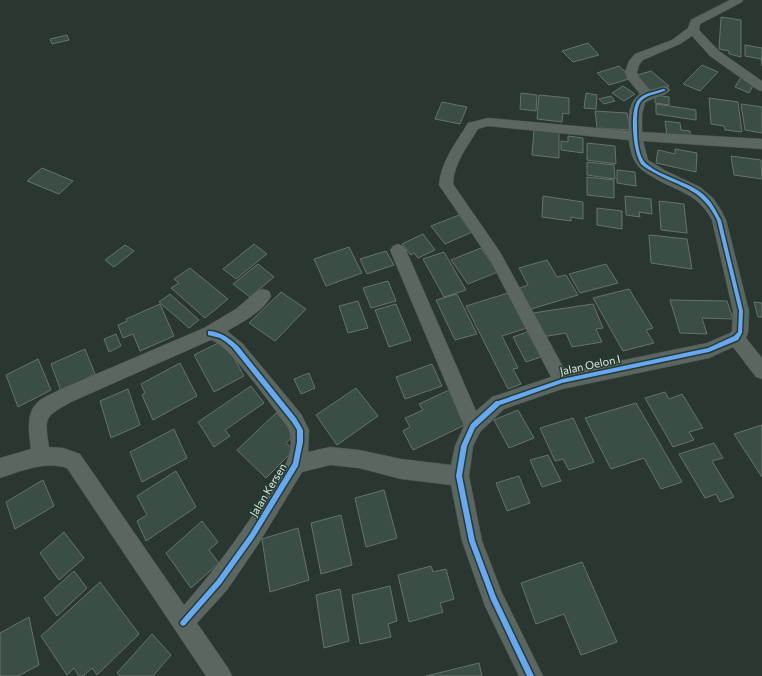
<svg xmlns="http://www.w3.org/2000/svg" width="762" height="676" viewBox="0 0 762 676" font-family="Commissioner,sans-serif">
<rect width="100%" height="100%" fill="#2a3630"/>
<g fill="#3a4e45" stroke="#68726d">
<polygon points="721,17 741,20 741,57 729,54 729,51 719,49"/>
<polygon points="67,35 69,40 52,44 50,39"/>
<polygon points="588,43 599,55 573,62 562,51"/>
<polygon points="745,45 762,48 762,66 761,59 745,56"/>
<polygon points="702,65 718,72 700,91 683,84"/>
<polygon points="619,66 632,78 609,85 597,73"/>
<polygon points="651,71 669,86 651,92 634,76"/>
<polygon points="741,77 755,82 749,93 735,87"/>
<polygon points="623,86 635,94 624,101 612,93"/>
<polygon points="521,93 537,95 536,111 520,109"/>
<polygon points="586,93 597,95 596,109 584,108"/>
<polygon points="539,95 569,98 569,114 563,113 562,122 537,119"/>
<polygon points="655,95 669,97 669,105 655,103"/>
<polygon points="611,96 615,101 604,104 599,99"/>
<polygon points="709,98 738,102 742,132 725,130 724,126 711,124"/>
<polygon points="442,102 467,107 460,124 435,119"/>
<polygon points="656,104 696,110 696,120 656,114"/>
<polygon points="741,104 762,107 762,133 745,130"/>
<polygon points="595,111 627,113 630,130 597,128"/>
<polygon points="665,121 680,123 681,130 690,131 691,139 667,136"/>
<polygon points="534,129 559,132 559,158 532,155"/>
<polygon points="568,136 583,138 583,153 561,150 561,141 568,142"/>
<polygon points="587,143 615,146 616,164 587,160"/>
<polygon points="675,149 697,153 696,172 656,163 658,150 675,154"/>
<polygon points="731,156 761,160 762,179 734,175"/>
<polygon points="587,162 614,165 615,179 587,175"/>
<polygon points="42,168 73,181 59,194 27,181"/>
<polygon points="617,170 635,172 636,186 617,183"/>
<polygon points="587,177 614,180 614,198 587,195"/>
<polygon points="543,196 583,202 583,219 571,217 571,221 542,217"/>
<polygon points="625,196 651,199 652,214 639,212 640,217 626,215"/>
<polygon points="659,201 684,204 687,233 661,230"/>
<polygon points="597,208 622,211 622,229 597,225"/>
<polygon points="459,215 472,232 445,244 431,226"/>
<polygon points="423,234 435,250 418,258 414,253 411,255 402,244"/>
<polygon points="649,235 687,239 692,269 651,263"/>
<polygon points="254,244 267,254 236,279 223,269"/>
<polygon points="125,245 134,251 114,267 105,260"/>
<polygon points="349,247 362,273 326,286 314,259"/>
<polygon points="481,248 498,272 468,284 451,260"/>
<polygon points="386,251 394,265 367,274 360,259"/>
<polygon points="444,252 466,290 444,297 423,259"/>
<polygon points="547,260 557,277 566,275 578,295 531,309 520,288 528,285 519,268"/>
<polygon points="258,264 274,277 250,297 233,284"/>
<polygon points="606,264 618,283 580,293 569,274"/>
<polygon points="190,268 228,299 205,318 171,288 179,283 174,279"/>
<polygon points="388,281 396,301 371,308 363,288"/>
<polygon points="629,289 653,328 646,330 654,343 623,351 593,298"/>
<polygon points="281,292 306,309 275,341 249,323"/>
<polygon points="508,293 527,328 502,336 518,368 513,369 521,384 508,389 466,306"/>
<polygon points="170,294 199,320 189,328 159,302"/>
<polygon points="457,294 477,334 455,340 436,300"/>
<polygon points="670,300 727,301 733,319 702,318 707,334 680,333"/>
<polygon points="358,301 368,328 348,333 339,306"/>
<polygon points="754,302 762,303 762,317 758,317"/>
<polygon points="160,304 174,336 140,351 133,334 123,338 118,325 127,321 126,319"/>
<polygon points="396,304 411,340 389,347 375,310"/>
<polygon points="593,304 603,328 596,329 602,342 572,347 566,333 542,337 533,313"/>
<polygon points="530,331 544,356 526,362 513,337"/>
<polygon points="116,334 121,346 109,352 104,339"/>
<polygon points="224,340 244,376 214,392 194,355"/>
<polygon points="85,349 95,374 61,391 51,364"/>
<polygon points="38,359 51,390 18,407 6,375"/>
<polygon points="180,363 197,396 153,420 142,395 145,393 141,384"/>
<polygon points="432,364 442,386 405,399 396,377"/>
<polygon points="309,373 315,388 301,394 294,379"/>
<polygon points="251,386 264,403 225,430 230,436 214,447 198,422"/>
<polygon points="356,388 378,416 337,445 316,415"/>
<polygon points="128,389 140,425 111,438 100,401"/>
<polygon points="449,390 469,423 413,450 403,431 410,427 405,418 423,410 419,404"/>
<polygon points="665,392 669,399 682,394 703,428 689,432 694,440 673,447 645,398"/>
<polygon points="636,403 682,482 661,489 644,458 611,469 585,418"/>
<polygon points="518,410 534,438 509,448 494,420"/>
<polygon points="276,413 297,432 286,443 294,450 266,478 237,450"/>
<polygon points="573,418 594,462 569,470 563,459 555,461 540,428"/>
<polygon points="762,425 762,477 734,434"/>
<polygon points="174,429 187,458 142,482 130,452"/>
<polygon points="714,443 723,458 712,461 734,497 720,502 716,494 705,498 679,454"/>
<polygon points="548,455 561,481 542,487 530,460"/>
<polygon points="176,471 196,507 146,541 137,521 147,515 137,496"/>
<polygon points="519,476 530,503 507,511 496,483"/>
<polygon points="43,480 54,506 15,529 6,502"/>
<polygon points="384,490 397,538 366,547 355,498"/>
<polygon points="341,515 352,565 321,574 311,523"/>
<polygon points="202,521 218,542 209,550 219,563 191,588 166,553"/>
<polygon points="298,528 309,580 270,592 262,539"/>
<polygon points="64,532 84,558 59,580 40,553"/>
<polygon points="582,562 617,642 581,655 564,614 536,624 521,583"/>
<polygon points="431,566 433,572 446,569 454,599 440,603 443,612 409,622 398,575"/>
<polygon points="74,571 87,588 57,616 44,598"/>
<polygon points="100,582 139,634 97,675 92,668 83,676 79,676 74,668 67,675 41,636"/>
<polygon points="390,586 397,621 388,624 391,637 360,644 352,595"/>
<polygon points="340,589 349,641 324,648 316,595"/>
<polygon points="29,617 39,665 18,676 0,676 0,633"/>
<polygon points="152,634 171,655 153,676 120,676 117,673"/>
<polygon points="479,663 482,676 426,676"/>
</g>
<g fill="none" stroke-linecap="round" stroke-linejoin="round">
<defs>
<path id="street" d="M730 0H743L742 2 700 24 699 30 719 51 762 81V91L758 90 710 56 692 36 680 44 643 60 639 65 637 72 639 77 650 90 664 86 668 87 670 90C665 97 652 97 645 103L642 114V132L762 139V149L643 141 648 160 666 171 700 187 713 198 721 210 726 220 749 311 748 333 746 338 762 358V379L756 377 733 347 709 358 562 389 504 409 480 432 473 446 469 476 482 541 502 593 543 676H519L485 606 462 541 451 485 401 479 359 468 330 465 302 472 259 543 227 590 197 623 228 668 232 676H206L67 468C44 461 22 471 0 478V458L31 449C29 434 25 412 39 401 45 396 52 394 59 390L204 328 236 309 257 291 263 289 269 291 271 296C263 312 242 322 227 331L243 344 301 414 309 430 308 452 330 447 359 450 401 459 451 465 455 446 464 426 390 250 393 246 398 244 403 246 406 250 476 411 492 397 551 377 490 260 439 185C441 161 456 143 468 123L488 118 629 131C628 118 628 102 640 94L627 78 625 72 629 61 635 54 672 40 688 28 691 20ZM488 126 629 140C630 149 632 159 638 166 642 171 648 174 653 177 677 192 697 192 712 220L733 311 732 331 730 333 707 343 566 372 500 252 453 184C454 163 467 147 478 129ZM211 340C229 344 274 409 287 426 293 435 291 452 287 461 282 473 272 484 266 495 241 534 215 570 184 605L80 454 63 448 49 447C44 416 45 417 71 402Z"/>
</defs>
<use href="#street" stroke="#48524d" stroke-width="1"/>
<use href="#street" fill="#5c6660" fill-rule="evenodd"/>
<defs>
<g id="cycleway">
<path d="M663 89H664L666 90C659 94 647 94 641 101 636 108 637 120 637 128 637 138 638 152 643 160 646 165 651 167 655 170 671 179 690 183 704 195 712 202 716 211 721 220L743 311 742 333 738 340 709 352 562 383 500 405 475 428 467 446 462 476 475 541 496 597 534 676H527L491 600 469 541 456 476 461 446 471 424 496 401H498L562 379 708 348 734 336 738 332 739 311 717 220C714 214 710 207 705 202 692 187 672 183 655 173 651 171 646 168 642 165 633 155 629 111 638 100 643 93 655 92 663 89Z"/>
<path d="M208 331C220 331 231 339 239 347L296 418 303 430V442L298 466 254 538 221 584 185 625 183 626 181 625 180 623 181 621 217 580 250 534 293 463 297 442V430L292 422 232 347 226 342 220 338 208 335Z"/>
</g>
</defs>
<use href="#cycleway" stroke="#253b31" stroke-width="3"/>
<use href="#cycleway" fill="#66a8f1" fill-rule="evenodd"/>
</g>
<g text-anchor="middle" stroke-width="3" stroke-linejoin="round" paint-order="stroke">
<g font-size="11" fill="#ddeae3" stroke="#253b31">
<text transform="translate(590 365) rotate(-12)" y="4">Jalan Oelon I</text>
<text transform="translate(268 490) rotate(-59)" y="4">Jalan Kersen</text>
</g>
</g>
</svg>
